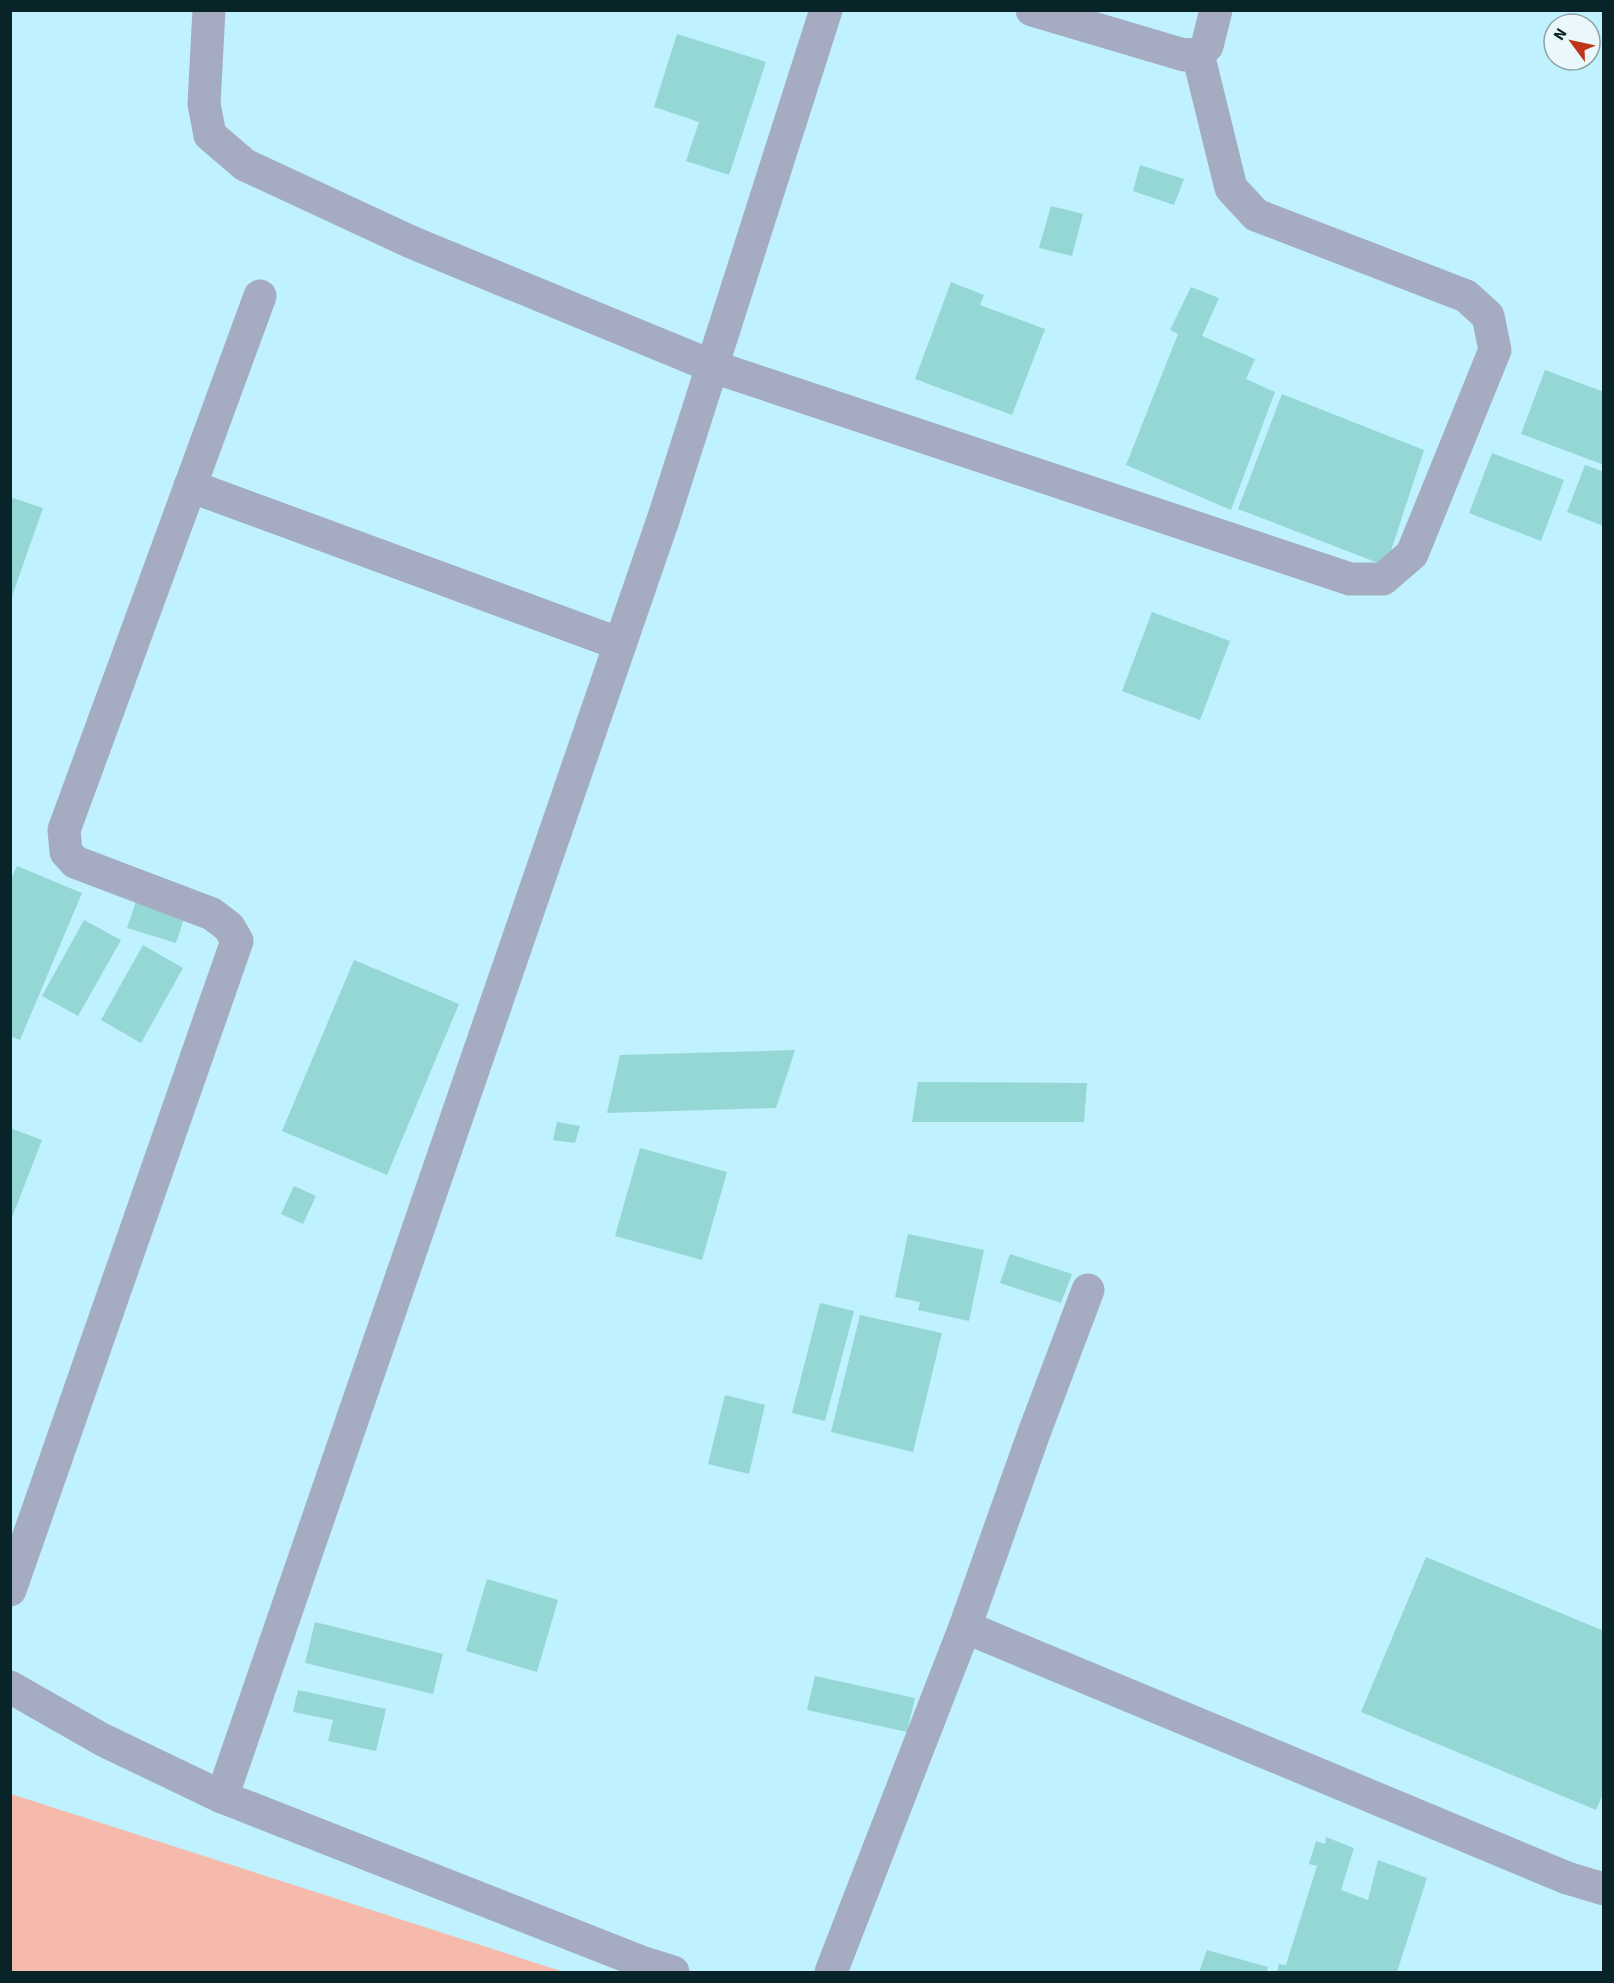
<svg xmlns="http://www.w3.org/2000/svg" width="1614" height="1983" viewBox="0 0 1614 1983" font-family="'Source Sans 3',sans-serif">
<rect width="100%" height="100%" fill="#bff2fe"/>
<polygon fill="#f6baad" points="11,1794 564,1972 11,1972"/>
<g fill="#94d7d5">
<polygon points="677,34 766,62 729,175 686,161 699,122 654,107"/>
<polygon points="1140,165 1184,179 1174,205 1133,191"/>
<polygon points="1051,206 1083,214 1072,256 1039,248"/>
<polygon points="951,282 984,295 980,305 1045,329 1012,415 915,379"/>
<polygon points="1191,287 1219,298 1202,336 1255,359 1246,379 1275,392 1231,510 1126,465 1178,334 1170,330"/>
<polygon points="1545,370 1604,392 1604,465 1521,434"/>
<polygon points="1282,394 1424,450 1386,566 1238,509"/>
<polygon points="1492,453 1564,480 1541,541 1469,513"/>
<polygon points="1585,465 1604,472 1604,526 1567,512"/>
<polygon points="10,497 43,508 11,599 10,599"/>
<polygon points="1152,612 1230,641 1200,720 1122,691"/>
<polygon points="17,866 82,893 20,1040 10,1036 10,881"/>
<polygon points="136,901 185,916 176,943 127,928"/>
<polygon points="84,920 121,940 78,1016 42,996"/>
<polygon points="143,945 183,968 141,1043 101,1020"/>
<polygon points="354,960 459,1004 387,1175 282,1131"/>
<polygon points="795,1050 776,1108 607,1113 620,1055"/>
<polygon points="918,1082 1087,1083 1084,1122 912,1122"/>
<polygon points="557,1122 580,1126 575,1143 553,1140"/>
<polygon points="10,1128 42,1140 11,1220 10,1220"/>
<polygon points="640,1148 727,1172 702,1260 615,1236"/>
<polygon points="294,1186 316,1196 303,1224 281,1214"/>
<polygon points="908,1234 984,1250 969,1321 918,1310 920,1302 895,1297"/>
<polygon points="1010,1254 1072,1274 1061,1303 1000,1283"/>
<polygon points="820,1303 854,1311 825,1421 792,1413"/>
<polygon points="860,1315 942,1333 913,1452 831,1432"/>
<polygon points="725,1395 765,1405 749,1474 708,1464"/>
<polygon points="1426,1557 1604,1631 1604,1792 1596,1810 1361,1712"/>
<polygon points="487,1579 558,1600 537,1672 466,1651"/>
<polygon points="315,1622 443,1654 433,1694 305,1663"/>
<polygon points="815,1676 915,1698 907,1732 807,1710"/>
<polygon points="298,1690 386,1709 376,1751 328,1741 333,1720 293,1712"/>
<polygon points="1326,1837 1354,1848 1341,1890 1368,1900 1378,1860 1427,1878 1397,1972 1277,1972 1279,1964 1286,1965 1317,1866 1309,1864 1316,1841 1325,1844"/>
<polygon points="1207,1950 1268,1967 1267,1972 1199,1972"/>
</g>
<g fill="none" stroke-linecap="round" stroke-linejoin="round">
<g stroke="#a5abc0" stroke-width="33">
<polyline points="209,10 204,104 210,135 245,165 411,242 714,367 1350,579 1383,579 1412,554 1495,350 1488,316 1466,296 1256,215 1231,188 1198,54"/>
<polyline points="1032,10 1184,55 1198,54 1207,46 1216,10"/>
<polyline points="190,486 620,644"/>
<polyline points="10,1590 237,941 229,927 212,914 75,862 66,852 64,830 260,296"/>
<polyline points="965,1627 1567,1878 1604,1889"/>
<polyline points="10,1687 103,1740 222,1797 644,1963 673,1972"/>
<polyline points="222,1797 664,517 826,10"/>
<polyline points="831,1972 965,1627 1034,1433 1088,1290"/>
</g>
</g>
<rect width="1614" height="1983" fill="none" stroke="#092429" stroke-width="24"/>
<g transform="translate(1572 42) rotate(303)"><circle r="28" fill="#ebf8fb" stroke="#91a3a7" stroke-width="1.5"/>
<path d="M0-4.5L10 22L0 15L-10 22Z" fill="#bf3418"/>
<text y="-9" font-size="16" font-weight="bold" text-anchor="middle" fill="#092429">N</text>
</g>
</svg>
